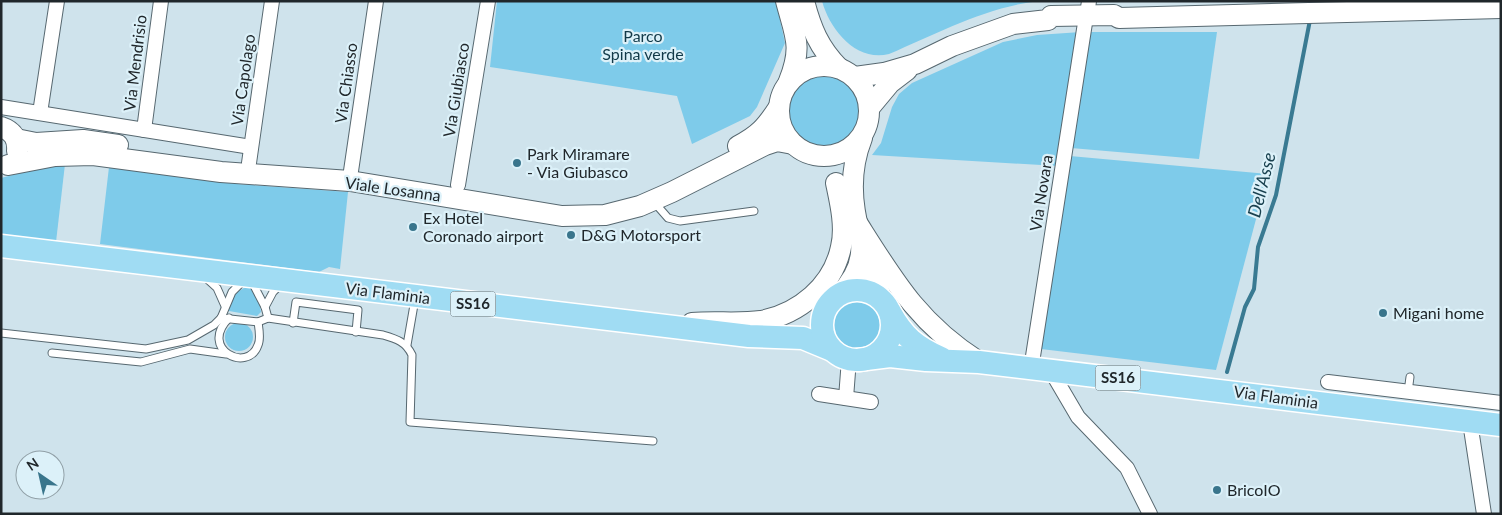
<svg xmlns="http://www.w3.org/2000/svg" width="1502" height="515" viewBox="0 0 1502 515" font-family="Lato,sans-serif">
<rect width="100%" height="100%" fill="#cfe3ec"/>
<g fill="#7ecbea">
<polygon points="497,1 776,1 785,43 757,107 750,116 692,144 677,96 490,67"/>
<path d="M822 1H1039C986 7 938 33 889 54 856 62 830 30 822 1Z"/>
<polygon points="1081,32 1058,166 872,155 881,143 892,107 899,94 912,83 1003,42 1037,35"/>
<polygon points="1089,32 1217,32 1199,159 1071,148"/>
<circle cx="824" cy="111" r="37"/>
<polygon points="1070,156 1268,174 1216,370 1041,349"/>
<polygon points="65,164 56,242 1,238 1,178 44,167"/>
<polygon points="109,167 237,184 348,192 340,269 329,267 319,272 100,244"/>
<path d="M247 286C255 290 260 303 261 312L257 316 229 311V306L236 293Z"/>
<circle cx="857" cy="325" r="27"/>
<circle cx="239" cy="337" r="14"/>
</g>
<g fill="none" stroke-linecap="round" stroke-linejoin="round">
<polyline stroke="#397a92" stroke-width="4" points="1227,372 1245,307 1254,289 1258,247 1276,195 1310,20"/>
<defs>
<g id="lane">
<polyline points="654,202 668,218 680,221 754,211"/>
<polyline points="206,278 217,288 225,306"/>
<polyline points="251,280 265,307 268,318"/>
<polyline points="265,307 273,292 280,285"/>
<path d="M221 318 258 322 268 318 383 335C397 339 406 342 412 355L410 422 653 441"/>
<path d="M229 318C198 349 248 374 258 345 261 339 259 329 258 322"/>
<polyline points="293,323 296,302 358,310 356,332"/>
<polyline points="1,333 146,349 188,340 214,325 221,318 232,292 245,279"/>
<polyline points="407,345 415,299"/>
<polyline points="52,353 141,362 190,349 226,354"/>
<polyline points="1408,392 1410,377"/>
</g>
<g id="street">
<polyline points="1087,15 1089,1"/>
<polyline points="1,107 251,147"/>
<polyline points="40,113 57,1"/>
<polyline points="144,130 161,1"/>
<polyline points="249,163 272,1"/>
<polyline points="351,171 376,1"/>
<polyline points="458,185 488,1"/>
<polyline points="1031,369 1085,23"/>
<polyline points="1051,371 1078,417 1127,468 1150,514"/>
<polyline points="1328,382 1501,403"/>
<polyline points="819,394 871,402"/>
<polyline points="846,398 849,359"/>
<polyline points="1470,422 1484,514"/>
</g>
<g id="secondary">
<path d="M786 1C795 36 803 46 789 81"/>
<path d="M804 1C811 28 819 48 839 68"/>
<circle cx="824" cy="111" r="45"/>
<polyline points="855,77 884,73 915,64 952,46 1013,24 1048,20 1051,16 1114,15 1119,18 1501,8"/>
<polyline points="870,107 890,83 907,70"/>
<path d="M1 127C13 131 18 139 17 151"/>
<path d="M862 138C839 196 864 247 883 302"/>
<polyline points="16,139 36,143 83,140 118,145"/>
<path d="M738 146C759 135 766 127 779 107"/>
<polyline points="8,165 55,156 93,155 221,172 350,181 562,216 605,215 640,206 672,192 765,145 777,141 793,144"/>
<path d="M856 221C894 281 918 323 979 362"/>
<path d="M839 295C853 281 863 263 861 243"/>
<path d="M692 323C714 321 739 324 761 321 799 314 833 286 841 247 846 227 840 202 836 183"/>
</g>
<g id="primary">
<polyline points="1,246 749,336 803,338 832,350"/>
<circle cx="857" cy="325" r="35"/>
<path d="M890 312C904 337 915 346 941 358"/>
<polyline points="858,360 890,356 926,360 979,362 1501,425"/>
</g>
</defs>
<use href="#lane" stroke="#576870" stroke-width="9"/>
<use href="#street" stroke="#576870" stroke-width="16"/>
<use href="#secondary" stroke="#576870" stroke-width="22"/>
<use href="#primary" stroke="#fff" stroke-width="25"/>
<use href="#lane" stroke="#fff" stroke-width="7"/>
<use href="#street" stroke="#fff" stroke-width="14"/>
<use href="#secondary" stroke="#fff" stroke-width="20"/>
<use href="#primary" stroke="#a0dcf3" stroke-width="22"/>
</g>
<g fill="#39758c" stroke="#dcf1f9" stroke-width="2">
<circle cx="517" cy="163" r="5"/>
<circle cx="413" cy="227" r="5"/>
<circle cx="571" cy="235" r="5"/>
<circle cx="1383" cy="313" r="5"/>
<circle cx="1217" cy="490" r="5"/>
</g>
<g text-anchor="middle" stroke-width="4.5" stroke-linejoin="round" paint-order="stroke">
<g fill="#dcf1f9" stroke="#586469" stroke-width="1">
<rect x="450.5" y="291.5" width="45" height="25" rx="4"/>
<rect x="1095.5" y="365.5" width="45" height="25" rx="4"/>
</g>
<g font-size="15" font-weight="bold" fill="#20272b">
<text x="473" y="309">SS16</text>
<text x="1118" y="383">SS16</text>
</g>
<g font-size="16" fill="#113948" stroke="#dcf1f9">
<text x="643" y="42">Parco<tspan x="643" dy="18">Spina verde</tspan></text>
</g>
<g font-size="16" fill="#20272b" stroke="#dcf1f9">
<text transform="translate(135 63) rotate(-83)" y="6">Via Mendrisio</text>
<text transform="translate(243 80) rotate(-82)" y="6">Via Capolago</text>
<text transform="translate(346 83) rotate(-82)" y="6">Via Chiasso</text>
<text transform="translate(456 90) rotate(-81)" y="6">Via Giubiasco</text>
<text transform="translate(393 189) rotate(8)" y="6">Viale Losanna</text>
<text transform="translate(1041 193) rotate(-81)" y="6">Via Novara</text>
<text transform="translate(388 293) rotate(7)" y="6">Via Flaminia</text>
<text transform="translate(1276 397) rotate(8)" y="6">Via Flaminia</text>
</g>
<g font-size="16" fill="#20272b" stroke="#dcf1f9" text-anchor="start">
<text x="527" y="160">Park Miramare<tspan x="527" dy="18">- Via Giubasco</tspan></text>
<text x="423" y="224">Ex Hotel<tspan x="423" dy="18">Coronado airport</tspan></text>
<text x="581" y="241">D&amp;G Motorsport</text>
<text x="1393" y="319">Migani home</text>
<text x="1227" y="496">BricoIO</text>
</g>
<g font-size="18" font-style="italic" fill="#19414f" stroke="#dcf1f9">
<text transform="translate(1262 185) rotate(-76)" y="6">Dell'Asse</text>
</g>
</g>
<rect width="1502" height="515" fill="none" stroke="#20272b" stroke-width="5"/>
<g transform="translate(40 475) rotate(326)"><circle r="24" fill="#dcf1f9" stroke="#91a0a7"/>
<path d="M0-4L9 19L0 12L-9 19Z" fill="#39758c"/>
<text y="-8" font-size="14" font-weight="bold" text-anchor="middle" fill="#20272b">N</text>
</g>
</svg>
